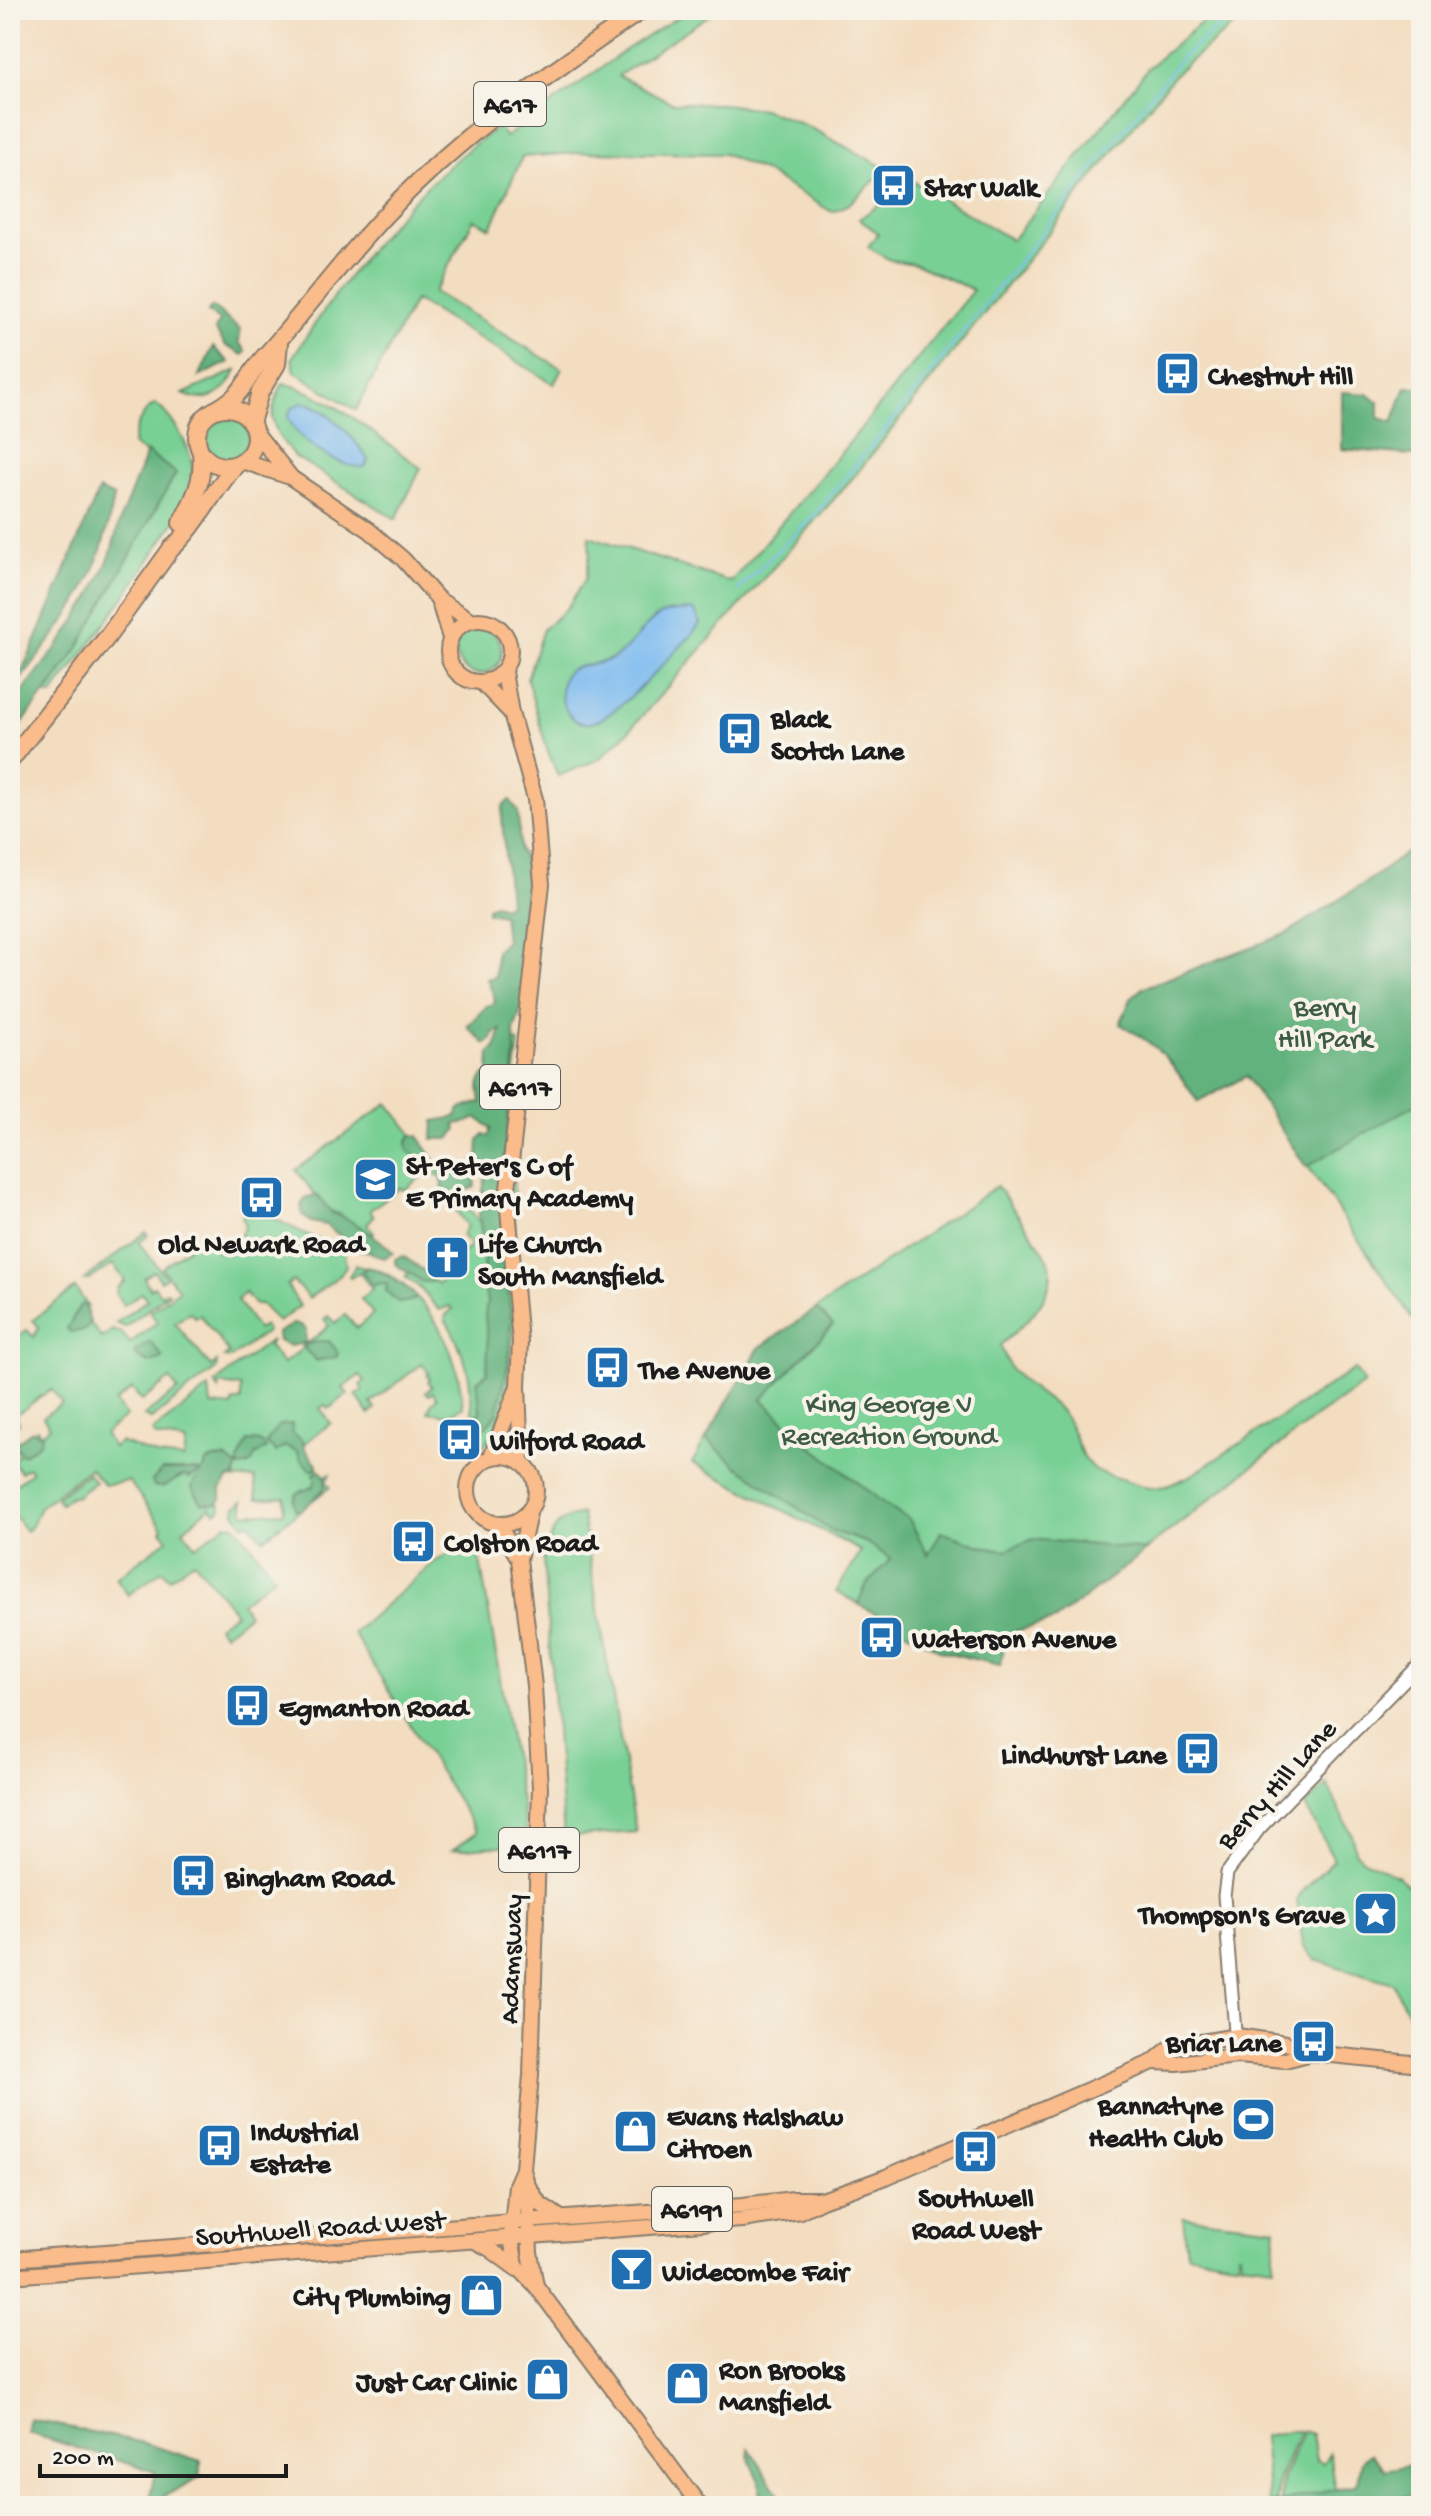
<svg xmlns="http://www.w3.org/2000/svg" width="1431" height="2516" viewBox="0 0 1431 2516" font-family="'Gochi Hand',sans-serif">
<rect width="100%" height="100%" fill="#f7f3e8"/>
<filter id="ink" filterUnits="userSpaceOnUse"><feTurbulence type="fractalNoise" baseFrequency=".0125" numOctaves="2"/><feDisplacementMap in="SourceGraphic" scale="16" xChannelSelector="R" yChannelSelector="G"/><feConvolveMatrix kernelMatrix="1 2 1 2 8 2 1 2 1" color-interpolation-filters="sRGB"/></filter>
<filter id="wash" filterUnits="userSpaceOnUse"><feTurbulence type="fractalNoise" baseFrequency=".006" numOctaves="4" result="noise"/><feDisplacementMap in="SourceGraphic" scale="32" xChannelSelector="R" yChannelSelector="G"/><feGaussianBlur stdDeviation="1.8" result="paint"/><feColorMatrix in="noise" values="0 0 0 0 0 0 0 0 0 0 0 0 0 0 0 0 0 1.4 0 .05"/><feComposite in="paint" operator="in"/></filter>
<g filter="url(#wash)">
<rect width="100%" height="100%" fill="#f3ddc0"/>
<g fill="#79d095" stroke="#4a7658" stroke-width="2">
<path d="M689 10H717L618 76 673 103 722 104 763 109 807 126 887 169 848 205 832 212 765 172 724 154 591 152 522 157 491 228 474 219 434 292 562 369 554 384 415 300 356 410 295 372 292 358C346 275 415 184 498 127L506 137 627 49Z"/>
<polygon points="1216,10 1252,10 1176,73 857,473 627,733 598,760 558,776 547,749 527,679 543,629 567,608 586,578 590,554 589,536 731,582 850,442 973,290 915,264 890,260 868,247 878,233 859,219 883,202 906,177 1012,240 1150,66"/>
<path d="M237 370C226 393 209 406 183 394Z"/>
<path d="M283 383C330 394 381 440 421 468L396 519 294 456 278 435 272 418 275 401Z"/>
<path d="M156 404C175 420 195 453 193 479 191 500 171 528 159 545 126 597 89 646 52 695L46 694 77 650 175 473 133 445C133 431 142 410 156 404Z"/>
<circle cx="226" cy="437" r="22"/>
<circle cx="479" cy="651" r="23"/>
<path d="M1421 842V1320L1416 1324 1246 1076 1198 1102C1171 1061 1163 1048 1120 1024L1132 997 1143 988 1286 934 1374 877Z"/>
<path d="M509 1041 519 1042C517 1060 513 1079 513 1097 509 1169 533 1401 483 1446 470 1433 473 1393 468 1372 463 1353 456 1336 445 1319L446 1315 453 1309 450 1306 439 1310 418 1286 405 1277 411 1269 423 1273 438 1284 447 1273 440 1264H448L471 1246 462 1235 467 1226 456 1210 459 1207 449 1196 456 1191 483 1227Z"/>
<polygon points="388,1103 436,1165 404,1190 400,1188 370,1210 374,1216 367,1224 374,1233 368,1238 339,1214 327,1210 296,1170"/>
<path d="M997 1186C1007 1201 1047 1252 1050 1264 1057 1297 1022 1327 1000 1345L1010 1368 1020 1379 1058 1408 1067 1419 1083 1457 1095 1471 1149 1488 1167 1486 1190 1476 1355 1369 1364 1384 1316 1417 1055 1620 1007 1634 1000 1665 941 1651 899 1624 836 1592 861 1551 692 1463 759 1348Z"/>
<path d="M251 1208 338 1249 344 1253 346 1266 340 1275 309 1298 293 1281 287 1285 300 1306 278 1322 261 1304 255 1305 245 1293 237 1300 258 1330 264 1326 267 1331 231 1358 224 1357 229 1353 200 1315 196 1318 190 1312 175 1323 211 1367 217 1362 216 1369 151 1419 144 1416 178 1390 170 1379 142 1401 132 1389 115 1402 126 1416 104 1434 113 1447 120 1442 159 1456 184 1459 186 1442 156 1437 152 1432 209 1388 211 1405 232 1407 234 1401H241V1387L220 1384 219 1390 215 1383 271 1340 268 1346 283 1364 303 1348 288 1329 293 1324 308 1343 329 1326 324 1319 328 1316 335 1323 345 1315 357 1328 373 1314 361 1299 372 1289 359 1272 351 1278 349 1276 356 1265C364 1270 371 1266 379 1270 432 1295 458 1352 463 1407L448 1415 428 1412 431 1404 437 1398 433 1392 429 1395 426 1392 432 1387 428 1381 430 1379 427 1375 429 1373 422 1364 371 1403 375 1409 369 1414 356 1395 363 1390 360 1385 365 1381 360 1375 343 1388 348 1394 328 1409 325 1405 320 1408 331 1423 301 1446 324 1476 330 1474 326 1482 330 1487 263 1539 249 1522 244 1525 235 1513 236 1506 243 1501 244 1514 284 1512 285 1497 257 1499 255 1478 229 1479 211 1492 221 1506 220 1510 216 1513 210 1507 183 1530 196 1546 226 1524 235 1525 275 1576 241 1603 249 1614 224 1634 217 1626 235 1613 194 1561 170 1578 163 1570 128 1595 116 1578 168 1539 161 1530 163 1528 129 1481 104 1485 90 1468 40 1507 32 1526 26 1531 10 1510V1489L32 1471 28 1467 21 1472 12 1461 19 1455 13 1447 37 1429 41 1434 50 1427 43 1417 62 1403 51 1389 16 1415 19 1423 10 1417V1342L27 1330 34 1337 39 1327 33 1320 75 1288 88 1306 81 1312 102 1338 112 1330 122 1333 130 1343 157 1322 150 1312 179 1290 162 1268 204 1235 217 1252 236 1245 245 1226 242 1216 247 1214Z"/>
<polygon points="146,1232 148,1235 139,1243 166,1277 161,1281 154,1271 144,1278 150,1289 154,1286 161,1295 167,1291 169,1293 125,1327 116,1323 147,1300 142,1293 124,1305 116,1294 117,1288 125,1281 113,1264 89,1280 84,1280"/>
<polygon points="88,1473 95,1482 76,1497 71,1496 61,1504 56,1498"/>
<path d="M582 1514 636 1832 564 1837 543 1560C553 1532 551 1520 582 1514Z"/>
<polygon points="476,1537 527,1838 523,1844 452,1850 477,1832 353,1633 435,1562"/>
<polygon points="1327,1784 1352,1835 1355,1852 1364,1860 1398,1876 1414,1892 1418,1903 1421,1965 1421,2046 1413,2045 1416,2030 1393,1983 1315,1960 1303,1945 1297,1901 1302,1891 1334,1859 1305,1806"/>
<polygon points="1183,2217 1276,2228 1273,2266 1241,2262 1240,2253 1238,2253 1238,2262 1234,2262 1187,2254"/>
<polygon points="1289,2431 1299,2431 1280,2476 1276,2504 1269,2505 1263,2436"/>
<polygon points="1302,2431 1312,2434 1316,2460 1323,2463 1329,2453 1335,2490 1281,2503 1283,2477"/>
</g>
<g fill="#62b27e" stroke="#3f674d" stroke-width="2">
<polygon points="212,307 240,329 239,343 246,351 243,355 226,346 215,330 220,321 208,312"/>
<polygon points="213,347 229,362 199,377"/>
<polygon points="1406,387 1421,388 1421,456 1342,449 1342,392 1368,394 1379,403 1379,418 1393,422"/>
<polygon points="147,452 176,473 77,650 10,740 10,708 64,638 90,598 109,559 121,517"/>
<path d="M99 490 114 497C109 520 105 542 96 564 79 607 48 644 20 680L18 678 32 650Z"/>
<path d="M510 800 518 811 520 850 529 870 531 907 522 1006 514 1031 515 1053 502 1183 503 1239 511 1319 508 1364 497 1414 484 1428 473 1425V1418L480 1412 477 1381 487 1373 488 1347 485 1316 487 1302 482 1276 484 1260 479 1212 486 1173 482 1161H474L478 1157 479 1140 484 1134 489 1136 491 1128 477 1118 468 1122 455 1124 457 1129 450 1139H433L434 1121 456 1117 460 1109 481 1102C479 1088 476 1081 489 1072L490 1053 495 1048 501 1030 493 1033 492 1039 485 1044 467 1026 488 1005H493L495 999 487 979 495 977 496 951 506 941 503 915 487 912V907L495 904 504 907 509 903 502 818 503 806Z"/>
<path d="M1421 842V1101L1306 1167 1246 1076 1198 1102C1171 1061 1163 1048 1120 1024L1132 997 1143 988 1286 934 1374 877Z"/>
<polygon points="411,1135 418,1136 443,1172 470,1166 475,1173 475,1187 453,1196 445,1196 440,1177 426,1173 419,1158 408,1151 407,1142"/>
<path d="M317 1195 333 1214C347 1216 384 1241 393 1253L384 1258 356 1248 326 1225 311 1222 303 1216 301 1205 307 1197Z"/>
<polygon points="403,1256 433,1277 431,1282 423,1282 395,1264 395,1259"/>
<path d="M367 1267C378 1268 408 1287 416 1297L414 1300 399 1303 386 1291 387 1284 379 1283 373 1286 362 1271Z"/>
<path d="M82 1304 85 1305 90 1322C85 1334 81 1330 70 1332L67 1328C74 1320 74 1311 82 1304Z"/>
<polygon points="816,1309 833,1325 762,1399 806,1442 891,1509 909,1519 928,1555 941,1532 981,1546 1006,1550 1033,1539 1147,1550 1055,1620 1007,1634 1000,1665 941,1651 858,1604 866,1585 891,1559 865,1542 831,1531 738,1467 706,1439 759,1348"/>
<polygon points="293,1324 301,1325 306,1330 305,1343 289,1346 278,1341 277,1333"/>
<polygon points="319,1341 329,1341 338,1352 337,1357 317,1361 306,1351 304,1345"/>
<polygon points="151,1342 163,1358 149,1363 136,1356 134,1352"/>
<polygon points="292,1424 293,1434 302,1440 305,1449 317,1464 315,1470 311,1470 299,1458 298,1452 285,1446 276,1452 266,1443 279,1425"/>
<polygon points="32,1431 42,1435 40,1443 23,1455 14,1444"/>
<path d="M248 1441C256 1441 263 1441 266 1449L255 1455 253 1461 247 1466 239 1467 238 1461Z"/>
<polygon points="225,1458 237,1466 235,1477 229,1478 221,1489 221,1499 216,1504 202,1503 191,1486 205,1468 205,1463 213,1459"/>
<path d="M162 1470H198L200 1472 189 1478 185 1475C173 1479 167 1490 154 1486L152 1481Z"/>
<polygon points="321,1471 326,1479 324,1489 302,1510 295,1510 294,1500 297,1493 313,1487 316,1479 313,1474"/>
<polygon points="29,2419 140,2442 201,2461 200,2477 148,2505 155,2472 28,2433"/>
<path d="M749 2448 787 2506H768L760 2492C763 2476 747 2465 749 2448Z"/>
<path d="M1370 2454 1385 2470 1421 2463V2494L1362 2506H1262L1355 2485C1363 2473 1354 2460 1370 2454Z"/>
</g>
<g fill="#7dbbf0" stroke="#4c6c86" stroke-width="2">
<path d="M306 403C329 409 356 440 368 460L365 467C339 469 296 441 288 416 292 406 296 404 306 403Z"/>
<path d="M688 610 695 611 700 624 690 637C665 661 628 705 599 720 567 736 551 689 568 672 576 664 601 665 614 658 634 647 643 622 664 613 671 611 681 611 688 610Z"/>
</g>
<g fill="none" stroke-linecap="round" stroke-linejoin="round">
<polyline stroke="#7dbbf0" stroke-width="2" points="738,590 815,514 900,411 1181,58 1238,10"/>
</g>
</g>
<g filter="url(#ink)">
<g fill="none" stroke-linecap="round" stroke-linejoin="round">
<defs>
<polyline id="minor" points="1237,2056 1224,1896 1227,1873 1259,1829 1421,1663"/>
<g id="major">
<polyline points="253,429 290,476"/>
<polyline points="242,461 290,477 369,530 403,559 438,599 472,621"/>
<polyline points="438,599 450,638"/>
<circle cx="479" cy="651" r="31"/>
<polyline points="504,672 511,713 535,799 542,884 507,1198 520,1342 518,1386 521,1461"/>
<polyline points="482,683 511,713"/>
<circle cx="502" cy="1490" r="34"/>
<polyline points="491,1457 518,1386"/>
<polyline points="530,1509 519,1559 534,1686 540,1788 531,2075 523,2169 516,2185 511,2238 516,2265 536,2286 700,2506"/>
<polyline points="498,1524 519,1559"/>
<polyline points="1153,2062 1177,2063 1237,2056 1285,2060 1312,2053"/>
<polyline points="523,2170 527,2184 530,2252 536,2286"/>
<polyline points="528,2186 539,2203 561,2218"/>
<polyline points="475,2241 490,2249 517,2269"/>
<polyline points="10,2259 743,2205 793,2199 818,2199"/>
<polyline points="10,2276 742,2220 800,2211 822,2200 886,2177 1153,2062 1171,2047 1237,2036 1286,2043 1312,2053 1421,2064"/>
</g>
<g id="highway">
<circle cx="226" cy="437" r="29"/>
<path d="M217 409C247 392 245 378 265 356 307 309 344 258 388 212 463 133 552 71 642 10"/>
<polyline points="251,423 260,392 277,364 279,343"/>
<path d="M181 523C194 499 204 481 201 453"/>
<path d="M10 761 108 636 171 549C197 526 212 491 236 465"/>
</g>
</defs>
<use href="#minor" stroke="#887c6e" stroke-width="15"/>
<use href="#major" stroke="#887c6e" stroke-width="18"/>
<use href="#highway" stroke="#887c6e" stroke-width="20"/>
<use href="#minor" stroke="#fff" stroke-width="11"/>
<use href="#major" stroke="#f9bc8a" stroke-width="14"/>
<use href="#highway" stroke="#f9bc8a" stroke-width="16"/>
</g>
</g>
<defs>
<symbol id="bus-square" viewBox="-11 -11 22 22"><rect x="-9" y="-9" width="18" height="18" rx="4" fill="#1f6fb2" stroke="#f7f3e8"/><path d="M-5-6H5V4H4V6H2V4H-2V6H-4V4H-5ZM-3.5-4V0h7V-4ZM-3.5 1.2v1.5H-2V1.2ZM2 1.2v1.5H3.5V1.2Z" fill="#fff"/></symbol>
<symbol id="school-square" viewBox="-11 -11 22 22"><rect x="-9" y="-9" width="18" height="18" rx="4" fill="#1f6fb2" stroke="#f7f3e8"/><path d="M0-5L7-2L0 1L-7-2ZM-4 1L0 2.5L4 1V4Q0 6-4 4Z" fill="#fff"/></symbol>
<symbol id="church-square" viewBox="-11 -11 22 22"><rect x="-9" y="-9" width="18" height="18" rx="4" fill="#1f6fb2" stroke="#f7f3e8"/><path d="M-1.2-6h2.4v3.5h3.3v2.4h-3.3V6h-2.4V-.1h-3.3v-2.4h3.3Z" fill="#fff"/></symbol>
<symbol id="sight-square" viewBox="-11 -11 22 22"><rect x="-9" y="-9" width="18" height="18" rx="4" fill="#1f6fb2" stroke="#f7f3e8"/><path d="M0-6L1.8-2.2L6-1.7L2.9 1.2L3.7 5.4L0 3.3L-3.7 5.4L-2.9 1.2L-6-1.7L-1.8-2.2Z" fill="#fff"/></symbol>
<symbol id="stadium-square" viewBox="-11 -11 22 22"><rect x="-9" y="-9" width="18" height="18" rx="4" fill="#1f6fb2" stroke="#f7f3e8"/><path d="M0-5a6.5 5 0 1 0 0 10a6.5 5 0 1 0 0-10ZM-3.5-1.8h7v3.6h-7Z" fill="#fff"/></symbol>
<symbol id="shop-square" viewBox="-11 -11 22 22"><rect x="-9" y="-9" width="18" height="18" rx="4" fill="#1f6fb2" stroke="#f7f3e8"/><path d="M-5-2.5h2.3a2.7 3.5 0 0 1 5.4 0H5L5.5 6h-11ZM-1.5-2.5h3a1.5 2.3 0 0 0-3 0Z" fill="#fff"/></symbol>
<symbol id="bar-square" viewBox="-11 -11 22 22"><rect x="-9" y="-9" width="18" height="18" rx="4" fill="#1f6fb2" stroke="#f7f3e8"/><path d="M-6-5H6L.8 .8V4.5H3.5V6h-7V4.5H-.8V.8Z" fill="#fff"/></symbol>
</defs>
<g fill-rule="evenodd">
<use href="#bus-square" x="868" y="160" width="51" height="51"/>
<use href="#bus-square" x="1152" y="348" width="51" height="51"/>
<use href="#bus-square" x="714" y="708" width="51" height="51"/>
<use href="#school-square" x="350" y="1154" width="51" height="51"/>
<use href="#bus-square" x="236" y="1172" width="51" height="51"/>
<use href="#church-square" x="422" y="1232" width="51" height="51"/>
<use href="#bus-square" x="582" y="1342" width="51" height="51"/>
<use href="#bus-square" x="434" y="1414" width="51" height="51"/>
<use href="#bus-square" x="388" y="1516" width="51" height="51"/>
<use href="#bus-square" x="856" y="1612" width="51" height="51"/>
<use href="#bus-square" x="222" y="1680" width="51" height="51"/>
<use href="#bus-square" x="1172" y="1728" width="51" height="51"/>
<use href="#bus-square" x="168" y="1850" width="51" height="51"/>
<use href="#sight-square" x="1350" y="1888" width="51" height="51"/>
<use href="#bus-square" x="1288" y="2016" width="51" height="51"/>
<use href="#stadium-square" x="1228" y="2094" width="51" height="51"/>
<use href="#shop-square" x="610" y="2106" width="51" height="51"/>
<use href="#bus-square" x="194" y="2120" width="51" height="51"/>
<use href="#bus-square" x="950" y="2126" width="51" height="51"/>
<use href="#bar-square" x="606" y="2244" width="51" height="51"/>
<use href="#shop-square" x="456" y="2270" width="51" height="51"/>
<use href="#shop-square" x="522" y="2354" width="51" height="51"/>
<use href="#shop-square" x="662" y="2358" width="51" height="51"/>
</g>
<g text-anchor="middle" stroke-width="8" stroke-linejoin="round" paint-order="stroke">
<g fill="#f7f3e8" stroke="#5e5c59" stroke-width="2">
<rect x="474" y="82" width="72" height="44" rx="6"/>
<rect x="480" y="1065" width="80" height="44" rx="6"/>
<rect x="499" y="1828" width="80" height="44" rx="6"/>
<rect x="652" y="2187" width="80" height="44" rx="6"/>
</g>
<g font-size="26" font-weight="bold" fill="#1c1c1c">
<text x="510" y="113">A617</text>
<text x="520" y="1096">A6117</text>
<text x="539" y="1859">A6117</text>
<text x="692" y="2218">A6191</text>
</g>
<g font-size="28" font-weight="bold" fill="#1c1c1c" stroke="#f7f3e8" text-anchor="start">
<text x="924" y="196">Star Walk</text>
<text x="1208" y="384">Chestnut Hill</text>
<text x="771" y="727">Black<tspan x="771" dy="32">Scotch Lane</tspan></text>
<text x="406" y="1174">St Peter's C of<tspan x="406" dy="32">E Primary Academy</tspan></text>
<text x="261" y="1252" text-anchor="middle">Old Newark Road</text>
<text x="478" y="1252">Life Church<tspan x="478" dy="32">South Mansfield</tspan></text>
<text x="639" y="1378">The Avenue</text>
<text x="490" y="1449">Wilford Road</text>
<text x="444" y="1551">Colston Road</text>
<text x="912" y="1647">Waterson Avenue</text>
<text x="279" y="1716">Egmanton Road</text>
<text x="1167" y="1763" text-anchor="end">Lindhurst Lane</text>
<text x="225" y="1886">Bingham Road</text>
<text x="1345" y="1923" text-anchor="end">Thompson's Grave</text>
<text x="1282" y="2051" text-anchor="end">Briar Lane</text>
<text x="1223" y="2114" text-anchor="end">Bannatyne<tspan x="1223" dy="32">Health Club</tspan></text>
<text x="667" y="2125">Evans Halshaw<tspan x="667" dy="32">Citroen</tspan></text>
<text x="250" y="2140">Industrial<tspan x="250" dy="32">Estate</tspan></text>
<text x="976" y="2206" text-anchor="middle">Southwell<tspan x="976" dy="32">Road West</tspan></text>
<text x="662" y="2280">Widecombe Fair</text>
<text x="451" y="2305" text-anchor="end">City Plumbing</text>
<text x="719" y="2378">Ron Brooks<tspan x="719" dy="32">Mansfield</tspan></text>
<text x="516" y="2390" text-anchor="end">Just Car Clinic</text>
</g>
<g font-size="28" fill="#3d5b46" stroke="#f7f3e8">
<text x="1325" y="1015">Berry<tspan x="1325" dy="32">Hill Park</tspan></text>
<text x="889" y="1412">King George V<tspan x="889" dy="32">Recreation Ground</tspan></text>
</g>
<g font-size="28" fill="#1c1c1c" stroke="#f7f3e8">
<text transform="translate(1275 1783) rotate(-48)" y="10">Berry Hill Lane</text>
<text transform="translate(509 1959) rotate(-88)" y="10">Adamsway</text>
<text transform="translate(320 2226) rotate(-4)" y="10">Southwell Road West</text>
</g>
</g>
<rect width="1431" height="2516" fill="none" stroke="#f7f3e8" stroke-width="40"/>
<path d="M40 2464v12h246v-12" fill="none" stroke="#1c1c1c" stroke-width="4"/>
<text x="52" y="2464" font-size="24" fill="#1c1c1c" stroke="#f7f3e8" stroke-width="6" paint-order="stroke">200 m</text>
</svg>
